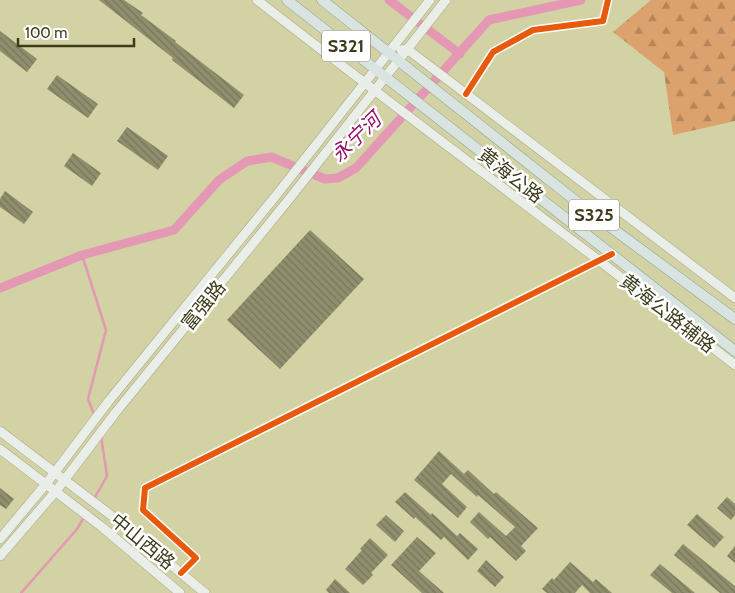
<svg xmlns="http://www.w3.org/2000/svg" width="735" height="593" viewBox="0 0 735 593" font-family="Cabin,'Noto Sans SC',sans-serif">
<defs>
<pattern id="forest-firs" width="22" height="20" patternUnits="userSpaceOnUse" patternTransform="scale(1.25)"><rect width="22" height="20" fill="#dca26d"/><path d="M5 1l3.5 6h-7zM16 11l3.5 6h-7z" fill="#b48559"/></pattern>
<pattern id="building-back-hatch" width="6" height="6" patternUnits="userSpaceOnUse" patternTransform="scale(1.25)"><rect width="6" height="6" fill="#8f8f6e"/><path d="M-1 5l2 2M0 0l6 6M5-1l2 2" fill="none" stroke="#76765a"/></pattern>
</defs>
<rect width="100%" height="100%" fill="#d2d2a5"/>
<polygon fill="url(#forest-firs)" points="651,0 735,0 735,121 673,135 664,72 613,32"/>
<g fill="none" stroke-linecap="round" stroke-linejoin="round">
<g stroke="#e498b3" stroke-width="2.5">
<polyline points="82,255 106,330 88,399 95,417"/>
<polyline points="94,499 107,476 101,436"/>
<polyline points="21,593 77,529 84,517"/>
</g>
<g stroke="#e498b3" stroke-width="9">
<polyline points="389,0 460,54"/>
<polyline points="0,288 82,255 174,230 219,180 247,161 271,157 325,179 338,178 356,168 489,20 581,0"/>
</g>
</g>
<g fill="url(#building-back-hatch)">
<polygon points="99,0 124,0 143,13 141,15 176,41 175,42 244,95 234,108 172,60 173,58"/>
<polygon points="0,31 37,59 27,72 0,51"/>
<polygon points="57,75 98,104 88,118 47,89"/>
<polygon points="127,127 168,156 158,170 117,141"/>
<polygon points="73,153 101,173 92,186 64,166"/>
<polygon points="5,191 33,212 24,224 0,207 0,199"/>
<polygon points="310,230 364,279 280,369 227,320"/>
<polygon points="439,451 464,474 468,470 494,494 496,492 538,528 521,546 526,551 516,561 490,537 488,539 470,522 479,512 506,536 515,527 478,495 477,497 451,474 442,484 467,507 458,518 414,480"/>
<polygon points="0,488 14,499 6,509 0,505"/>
<polygon points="405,492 431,515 432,513 457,536 460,533 478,549 468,560 444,537 441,540 415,517 414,519 395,502"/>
<polygon points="727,497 735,504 735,515 731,520 717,508"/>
<polygon points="697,514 724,537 714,548 687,525"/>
<polygon points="386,515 404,531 395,542 376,525"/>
<polygon points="417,537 436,553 419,571 444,593 422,593 391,565"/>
<polygon points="370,538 388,555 371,573 373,575 363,585 345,569 362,550 360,549"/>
<polygon points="683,544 735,586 735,593 720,593 674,555"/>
<polygon points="735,546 735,563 727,556"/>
<polygon points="486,560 504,577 495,587 477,571"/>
<polygon points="570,562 593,582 596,579 612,593 590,593 582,585 575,593 547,593 542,589 552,578 554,580"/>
<polygon points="660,564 695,593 672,593 650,575"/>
<polygon points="335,579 350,593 329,593 326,590"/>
</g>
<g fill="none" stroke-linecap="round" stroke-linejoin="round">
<defs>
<g id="street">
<polyline points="466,94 493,52 533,30 603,21 608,0"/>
<polyline points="181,573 196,558 143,510 145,488 612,254"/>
</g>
<g id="secondary">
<path d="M257 0C415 123 577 242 735 365"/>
<polyline points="401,50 407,49 735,298"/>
<polyline points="0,431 112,516 205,593"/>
<polyline points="0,449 102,527 180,593"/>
<polyline points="0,539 46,484 108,402 278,193 430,0"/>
<polyline points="0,556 56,491 116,412 290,198 446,0"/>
</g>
<g id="primary">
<polyline points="287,0 735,351"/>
<polyline points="322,0 582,206 735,319"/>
</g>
</defs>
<use href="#street" stroke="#a8a885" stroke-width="8"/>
<use href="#secondary" stroke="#a8a885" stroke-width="10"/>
<use href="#primary" stroke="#8ca090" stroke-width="11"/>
<use href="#street" stroke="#f8f8f2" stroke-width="6"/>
<use href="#secondary" stroke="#e9eee9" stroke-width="9"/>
<use href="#primary" stroke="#d9e4e1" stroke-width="10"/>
<defs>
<g id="cycleway">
<polyline points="466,94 493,52 533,30 603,21 608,0"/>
<polyline points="181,573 196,558 143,510 145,488 612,254"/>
</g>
</defs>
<use href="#cycleway" stroke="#fff" stroke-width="9"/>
<use href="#cycleway" stroke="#e8590c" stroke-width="6"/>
</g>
<g text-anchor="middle" stroke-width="5" stroke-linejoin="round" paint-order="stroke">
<g fill="#fff" stroke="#76765f" stroke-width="1">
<rect x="322" y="30.5" width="48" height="31" rx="4"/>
<rect x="569" y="199.5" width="50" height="31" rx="4"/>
</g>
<g font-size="18" font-weight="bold" fill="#3c3c1b">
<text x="346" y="52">S321</text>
<text x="594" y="221">S325</text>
</g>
<g font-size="19" fill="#3c3c1b" stroke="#fff">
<text transform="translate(511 175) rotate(38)" y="7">黄海公路</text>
<text transform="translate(203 305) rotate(-51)" y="7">富强路</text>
<text transform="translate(668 313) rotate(38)" y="7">黄海公路辅路</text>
<text transform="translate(143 541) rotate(39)" y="7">中山西路</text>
</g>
<g font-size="20" font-style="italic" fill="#951066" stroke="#fff">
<text transform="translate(356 137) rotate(-44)" y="7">永宁河</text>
</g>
</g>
<path d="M18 38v8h116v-8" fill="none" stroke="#3c3c1b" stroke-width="2.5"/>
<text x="25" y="38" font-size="15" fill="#3c3c1b" stroke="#ffffff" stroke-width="4" paint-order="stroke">100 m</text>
</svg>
